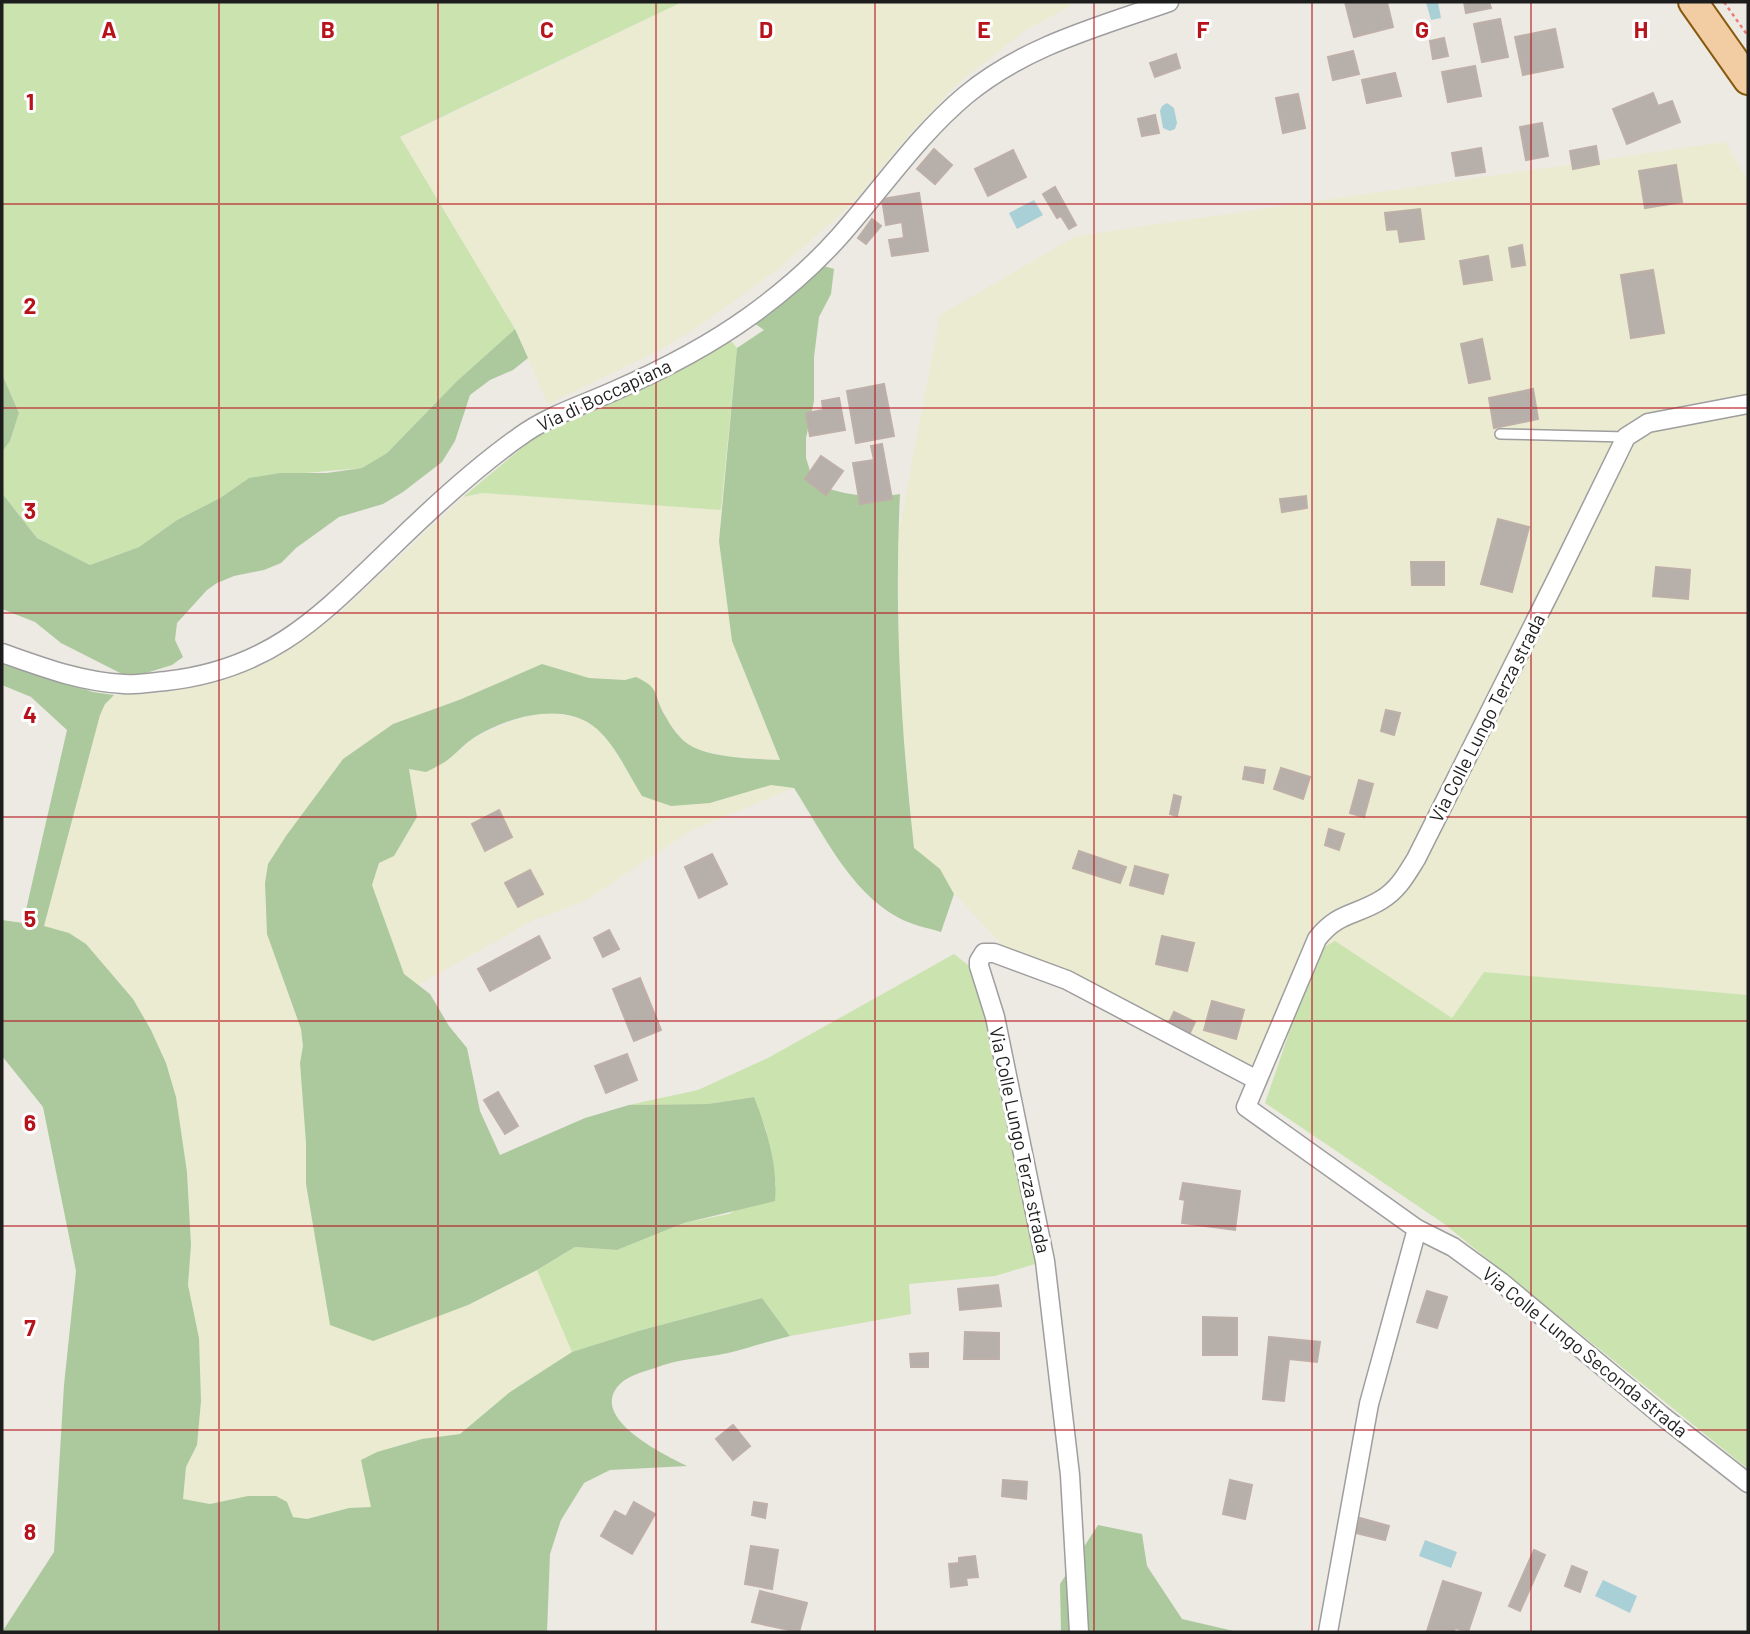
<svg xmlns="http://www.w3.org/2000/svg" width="1750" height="1634" viewBox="0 0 1750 1634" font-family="Barlow,sans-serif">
<rect width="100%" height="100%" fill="#edeae4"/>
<g fill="#eaebd1">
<polygon points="682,2 1069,2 1071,6 1026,30 956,85 901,144 853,203 777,270 695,329 658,351 548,404 515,329 400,138"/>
<polygon points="1725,142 1748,180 1748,995 1484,972 1452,1018 1334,941 1309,956 1257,1080 1015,960 914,848 899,684 898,537 940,315 1076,236"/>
<polygon points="482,493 721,510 719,541 732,641 780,761 725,756 693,748 681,738 668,721 656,694 636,677 625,680 589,678 542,664 459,700 393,724 343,759 286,836 268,864 265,883 265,911 276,959 301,1029 303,1045 300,1063 306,1143 306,1184 330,1325 468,1305 537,1270 572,1352 510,1392 460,1434 422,1439 377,1452 372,1507 349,1508 307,1519 293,1517 287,1502 248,1496 210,1504 183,1499 186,1467 197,1445 201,1401 188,1285 191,1245 187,1172 176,1097 166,1063 151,1030 133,999 86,944 44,926 100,715 105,704 114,695 168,692 209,682 268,658 310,634 341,612 463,497"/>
<polygon points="545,712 580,718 597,729 612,746 642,796 710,803 771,785 794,788 690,831 585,901 534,920 418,985 404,975 372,885 379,863 394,856 417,817 409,769 448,760 474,738 509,722"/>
</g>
<g fill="#cbe3af">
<polygon points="2,2 682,2 400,137 515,329 457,381 387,453 362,468 249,478 220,498 177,520 139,547 90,565 37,538 2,493 2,452 10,441 19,413 2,374"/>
<polygon points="727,341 732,342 737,348 721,510 482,493 463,497 542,431 692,364"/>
<polygon points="1335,941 1452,1018 1484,972 1748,995 1748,1469 1443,1223 1265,1103 1317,951"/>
<polygon points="954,954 982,976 1045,1261 995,1276 909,1284 911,1314 790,1336 762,1298 638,1331 572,1352 537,1270 575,1247 617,1250 684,1223 729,1214 776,1185 766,1129 753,1097 708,1104 629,1105 698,1090 768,1058"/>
</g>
<g fill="#acc99d">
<path d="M824 266 834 269 831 294 819 317 814 357V401L806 438V458L814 484C846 495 867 499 900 494 894 612 901 730 914 848L940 869 954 894 941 932C928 928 912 925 899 918 850 892 823 833 794 788L771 785 710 803 671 806 642 796C628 774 616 746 597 729 564 700 508 717 475 737 465 743 458 752 450 758 443 764 434 768 426 772L409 769 417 817 394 856 379 863 372 885 404 974 430 994 449 1026 467 1048 480 1111 500 1155 585 1118 629 1105 708 1104 754 1097C767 1130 778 1166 775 1201L684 1223 617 1250 575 1247 537 1270 468 1305 373 1341 330 1325 306 1184V1143L300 1063 303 1046 301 1029 267 934 265 883 268 864 286 836 343 759 393 724 459 700 542 664 589 678 625 680 636 677C660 688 653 693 664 714 671 726 680 741 693 747 714 758 756 759 780 760L732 641 719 541 737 348 764 330 754 323Z"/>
<polygon points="515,329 528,358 513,370 490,380 470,395 455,441 442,462 403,492 383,504 339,517 296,548 281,563 264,570 234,576 217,583 207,590 177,623 175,640 183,657 172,665 130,678 61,643 35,622 2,609 2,493 37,538 90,565 139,547 177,520 220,498 249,478 280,473 327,473 362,468 387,453 457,381"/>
<polygon points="2,374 19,413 10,441 2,452"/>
<path d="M2 660 93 692 114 695 105 704 100 715 44 926 69 933 86 944 133 999 151 1030 166 1063 176 1097 187 1172 191 1245 188 1285 199 1338 201 1401 197 1445 186 1467 183 1499 210 1504 248 1496H276L287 1502 293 1517 307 1519 349 1508 371 1507 361 1460 377 1452 422 1439 460 1434 510 1392 572 1352 638 1331 762 1298 790 1336C769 1341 749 1348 728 1353 704 1358 677 1359 655 1368 645 1371 628 1376 621 1383 585 1417 665 1455 687 1466L610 1470 584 1483 561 1520 550 1554 547 1632H2L54 1552 64 1385 76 1271 43 1107 2 1056V920L23 923 67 730 31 697 2 685Z"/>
<polygon points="1098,1525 1142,1534 1147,1566 1182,1619 1238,1632 1061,1632 1060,1584"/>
</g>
<g fill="#a9cfd7">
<polygon points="1426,2 1438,2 1441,18 1431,20"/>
<polygon points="1167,103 1174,108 1177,123 1175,129 1170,131 1163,128 1160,111 1162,106"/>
<polygon points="1034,200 1043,215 1017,229 1009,213"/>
<polygon points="1425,1540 1457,1552 1451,1568 1419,1556"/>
<polygon points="1603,1580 1637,1596 1630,1613 1595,1596"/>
</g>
<g fill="#b6afaa" stroke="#beb0a8" stroke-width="2">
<polygon points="1345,2 1387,2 1393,27 1354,37"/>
<polygon points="1464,2 1489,2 1491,8 1466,13"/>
<polygon points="1500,19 1508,57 1482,62 1474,24"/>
<polygon points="1555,29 1563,67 1523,75 1515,37"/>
<polygon points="1444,38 1448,56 1433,59 1430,41"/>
<polygon points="1353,51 1359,74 1333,80 1328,57"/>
<polygon points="1176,54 1180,68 1155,77 1150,63"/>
<polygon points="1475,66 1481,96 1448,102 1442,72"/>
<polygon points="1395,73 1401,96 1367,103 1362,80"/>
<polygon points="1653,93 1658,106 1672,101 1680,122 1627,144 1613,109"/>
<polygon points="1298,94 1305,128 1283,133 1276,98"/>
<polygon points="1155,115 1159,133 1142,136 1138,119"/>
<polygon points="1542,123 1548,156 1526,160 1520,127"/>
<polygon points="1596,146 1599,164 1573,169 1570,151"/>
<polygon points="1481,148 1485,172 1456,176 1452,153"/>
<polygon points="934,149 952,165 935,184 917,169"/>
<polygon points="1013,150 1026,177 988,196 975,169"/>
<polygon points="1676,165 1682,202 1645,208 1639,171"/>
<polygon points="1055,187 1076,225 1069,229 1061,216 1057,218 1043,194"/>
<polygon points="919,193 928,251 892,256 889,240 904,238 902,222 886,225 882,199"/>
<polygon points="1420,209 1424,239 1400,242 1398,229 1387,230 1385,213"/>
<polygon points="872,219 881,226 866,244 858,238"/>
<polygon points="1522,245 1525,265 1512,267 1509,248"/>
<polygon points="1488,256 1492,280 1464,284 1460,261"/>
<polygon points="1653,270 1664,333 1631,338 1621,275"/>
<polygon points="1482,339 1490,379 1469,383 1461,344"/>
<polygon points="884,384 894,436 856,443 847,391"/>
<polygon points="1533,389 1538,419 1494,428 1489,398"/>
<polygon points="839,398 845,430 810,436 806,413 823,410 822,401"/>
<polygon points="882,444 892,499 860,504 853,463 874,460 871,446"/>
<polygon points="821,456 843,471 826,495 805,479"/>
<polygon points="1306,496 1307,508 1282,512 1280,499"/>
<polygon points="1498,519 1529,527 1512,592 1481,584"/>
<polygon points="1411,562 1444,562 1444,585 1412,585"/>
<polygon points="1656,567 1690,570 1688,599 1653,596"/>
<polygon points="1386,710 1400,713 1394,735 1381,731"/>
<polygon points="1245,767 1265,770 1263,783 1243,779"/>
<polygon points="1281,768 1310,777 1303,799 1274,789"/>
<polygon points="1359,780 1373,784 1364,817 1350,813"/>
<polygon points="1174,795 1181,797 1177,816 1170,814"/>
<polygon points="499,810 512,837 485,851 472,824"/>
<polygon points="1329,829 1344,834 1339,850 1325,845"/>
<polygon points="1079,851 1126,867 1120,883 1073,868"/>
<polygon points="712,854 727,884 699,898 685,867"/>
<polygon points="1135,866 1168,875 1163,894 1130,885"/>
<polygon points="530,870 543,894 518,907 505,883"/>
<polygon points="609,930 619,949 603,957 594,938"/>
<polygon points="539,936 550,958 490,991 478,969"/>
<polygon points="1162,936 1194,943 1187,971 1156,964"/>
<polygon points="640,978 661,1030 634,1041 613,989"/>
<polygon points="1212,1001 1244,1010 1236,1039 1204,1030"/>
<polygon points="1174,1012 1195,1022 1189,1035 1168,1025"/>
<polygon points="627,1054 637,1080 606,1093 595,1066"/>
<polygon points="498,1092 518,1126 505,1134 484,1100"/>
<polygon points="1183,1183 1240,1191 1235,1230 1182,1223 1185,1200 1180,1199"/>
<polygon points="998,1285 1001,1306 960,1310 958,1289"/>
<polygon points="1427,1291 1447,1297 1437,1328 1417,1322"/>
<polygon points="1203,1317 1237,1318 1237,1355 1203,1355"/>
<polygon points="965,1332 999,1333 999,1359 964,1359"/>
<polygon points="1269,1337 1320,1342 1317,1362 1289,1359 1284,1401 1263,1399"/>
<polygon points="928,1353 928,1367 911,1367 910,1354"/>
<polygon points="733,1425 750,1446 733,1460 716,1439"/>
<polygon points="1003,1480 1027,1482 1026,1499 1002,1496"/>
<polygon points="1230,1480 1252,1485 1245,1519 1223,1514"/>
<polygon points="634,1502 655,1514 632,1554 601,1536 615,1511 626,1517"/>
<polygon points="754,1502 767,1504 765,1518 752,1515"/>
<polygon points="1360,1518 1389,1526 1385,1540 1356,1533"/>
<polygon points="751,1546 778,1550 772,1589 745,1584"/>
<polygon points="1534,1550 1545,1555 1520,1611 1509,1606"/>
<polygon points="975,1556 978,1577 966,1578 967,1585 951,1587 949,1564 959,1563 959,1558"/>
<polygon points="1572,1566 1587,1572 1580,1592 1565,1586"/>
<polygon points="1443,1581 1481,1593 1468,1632 1455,1628 1454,1632 1427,1631"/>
<polygon points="760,1591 807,1603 799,1632 752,1622"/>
</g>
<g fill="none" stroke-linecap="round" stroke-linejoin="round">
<defs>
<polyline id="service" points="1500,434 1626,437"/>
<g id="minor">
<path d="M2 653C42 667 81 682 124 684 138 685 153 682 166 681 274 669 323 613 396 543 432 508 478 466 519 437 547 416 583 405 614 391 662 370 707 347 750 316 782 293 813 266 839 237 881 190 917 136 966 95 1025 46 1098 27 1169 2"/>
<polyline points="1417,1229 1453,1247 1501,1282 1661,1415 1748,1483"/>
<polyline points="1079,1632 1070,1475 1045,1261 995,1017 979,966 979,961 984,953 994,953 1067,980 1257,1080"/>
<path d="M1328 1632 1369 1404 1417 1229 1246 1107 1317 939C1338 912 1355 916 1381 900 1398 890 1406 875 1416 859L1555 582 1626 437 1648 423 1748 404"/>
</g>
<polyline id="primary" points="1693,2 1748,80"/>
</defs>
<use href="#service" stroke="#9e9e9e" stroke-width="12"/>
<use href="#minor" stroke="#9e9e9e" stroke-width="21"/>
<use href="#primary" stroke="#885a0e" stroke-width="32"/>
<polyline stroke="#ec7d77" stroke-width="2.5" stroke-dasharray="3.5 3.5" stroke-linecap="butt" points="1724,2 1748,36"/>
<use href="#service" stroke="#fff" stroke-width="9"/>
<use href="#minor" stroke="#fff" stroke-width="18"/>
<use href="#primary" stroke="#f2cda4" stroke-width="28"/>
</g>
<path fill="none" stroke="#b7131b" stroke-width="2" stroke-opacity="0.55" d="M219 2V1632M438 2V1632M656 2V1632M875 2V1632M1094 2V1632M1312 2V1632M1531 2V1632M2 204H1748M2 408H1748M2 613H1748M2 817H1748M2 1021H1748M2 1226H1748M2 1430H1748"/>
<g text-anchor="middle" stroke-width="6" stroke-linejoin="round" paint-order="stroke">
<g font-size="19" fill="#1d1d1d" stroke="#fff">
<text transform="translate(604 395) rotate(-25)" y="7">Via di Boccapiana</text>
<text transform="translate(1487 718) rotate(-63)" y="7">Via Colle Lungo Terza strada</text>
<text transform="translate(1020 1140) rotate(78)" y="7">Via Colle Lungo Terza strada</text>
<text transform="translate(1585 1352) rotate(39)" y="7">Via Colle Lungo Seconda strada</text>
</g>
</g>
<g font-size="23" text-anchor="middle" font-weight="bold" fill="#b7131b" stroke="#fff" stroke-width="6" stroke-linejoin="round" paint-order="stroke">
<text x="109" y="38">A</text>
<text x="328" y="38">B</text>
<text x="547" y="38">C</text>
<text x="766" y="38">D</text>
<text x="984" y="38">E</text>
<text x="1203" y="38">F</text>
<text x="1422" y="38">G</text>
<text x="1641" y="38">H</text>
<text x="30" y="110">1</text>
<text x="30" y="314">2</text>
<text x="30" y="519">3</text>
<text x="30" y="723">4</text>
<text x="30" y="927">5</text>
<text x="30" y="1131">6</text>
<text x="30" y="1336">7</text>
<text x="30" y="1540">8</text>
</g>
<rect width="1750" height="1634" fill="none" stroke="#1d1d1d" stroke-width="7"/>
</svg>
